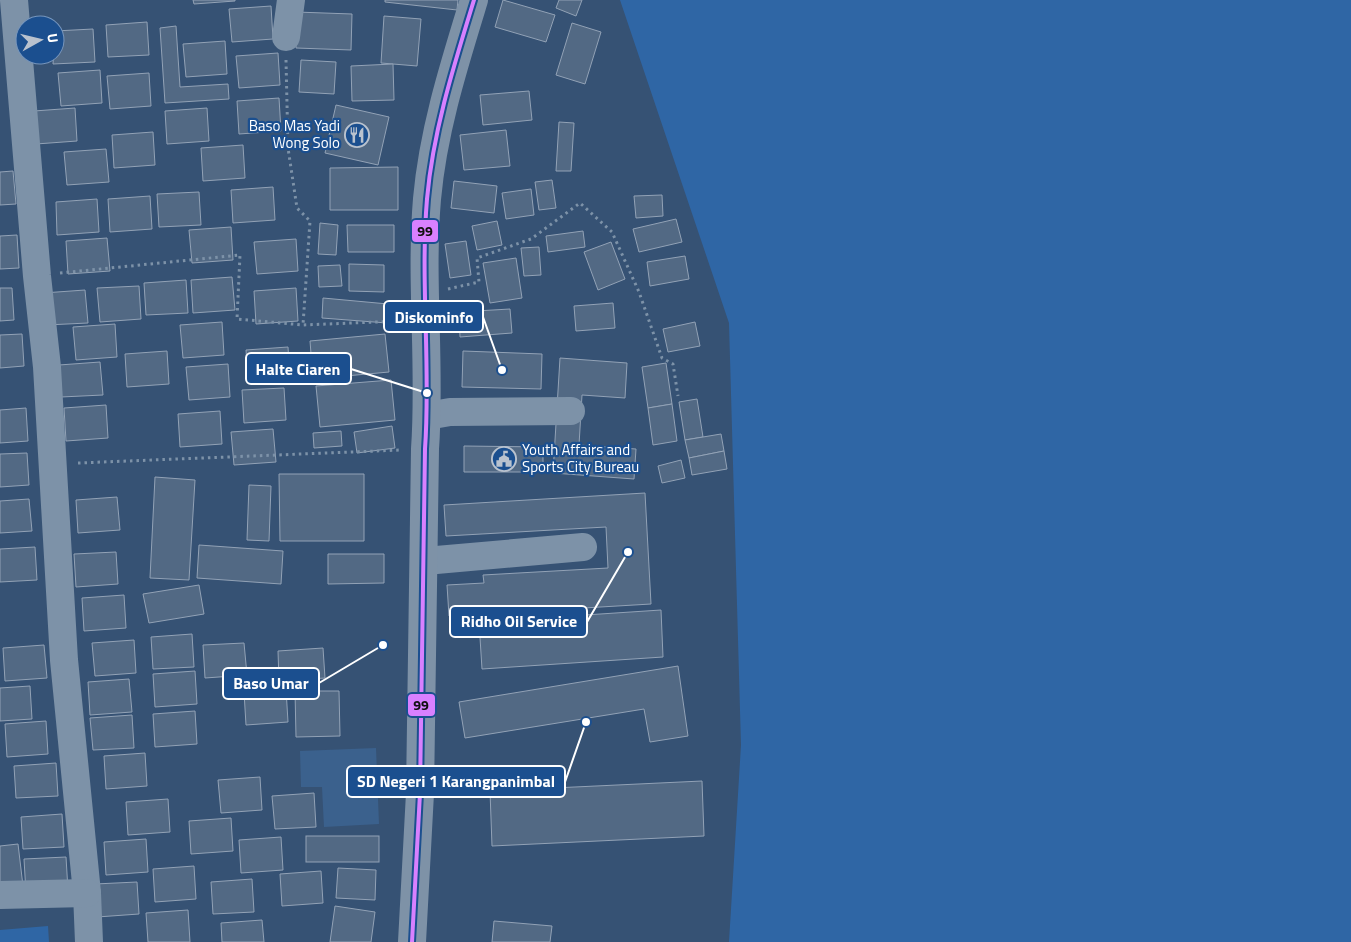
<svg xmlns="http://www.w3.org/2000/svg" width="1351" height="942" viewBox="0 0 1351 942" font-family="'Titillium Web',sans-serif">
<rect width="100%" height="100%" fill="#365274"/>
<g fill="#2f66a5">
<polygon points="620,0 1351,0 1351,942 729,942 741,745 729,323"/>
<polygon points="48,926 49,942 0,942 0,930"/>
</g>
<polygon fill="#3b618d" points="376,748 379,824 324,827 322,787 301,787 300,751"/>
<g fill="#526984" stroke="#92a2b6">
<polygon points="193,0 235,0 235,1 194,4"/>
<polygon points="385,0 458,0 457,10 385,2"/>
<polygon points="503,0 555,15 546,42 495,27"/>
<polygon points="559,0 582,0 576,16 556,8"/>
<polygon points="271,6 273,39 232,42 229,9"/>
<polygon points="296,12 352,14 351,50 296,48"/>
<polygon points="384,16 421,19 417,66 381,63"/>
<polygon points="147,22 149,55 108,57 106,25"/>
<polygon points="572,23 601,32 585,84 556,75"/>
<polygon points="176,26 180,87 228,84 229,99 165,103 160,28"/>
<polygon points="93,29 95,62 53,64 55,31"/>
<polygon points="225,41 227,74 186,77 183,44"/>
<polygon points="278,53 280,85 239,88 236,56"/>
<polygon points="301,60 336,62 334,94 299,92"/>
<polygon points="393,64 394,100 352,101 351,66"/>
<polygon points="100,70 102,103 61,106 58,73"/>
<polygon points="149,73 151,106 110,109 107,76"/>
<polygon points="529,91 532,120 483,125 480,95"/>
<polygon points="279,98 281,131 239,134 237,101"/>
<polygon points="336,105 389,117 378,165 325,153"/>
<polygon points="75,108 77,141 36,144 34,111"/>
<polygon points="207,108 209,141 167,144 165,111"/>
<polygon points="559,122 574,123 571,171 556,171"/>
<polygon points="506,130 510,166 464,170 460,135"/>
<polygon points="153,132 155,165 114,168 112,135"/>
<polygon points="243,145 245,178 203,181 201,148"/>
<polygon points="106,149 109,182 67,185 64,152"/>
<polygon points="398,167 398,210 330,210 330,168"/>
<polygon points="13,171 16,204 0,205 0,172"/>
<polygon points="552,180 556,208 539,210 535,182"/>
<polygon points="454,181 497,186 494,213 451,208"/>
<polygon points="273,187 275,220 233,223 231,190"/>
<polygon points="531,189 534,215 506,219 502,193"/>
<polygon points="199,192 201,225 159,227 157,194"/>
<polygon points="662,195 663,216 636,218 634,196"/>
<polygon points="150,196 152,229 110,232 108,199"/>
<polygon points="97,199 99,232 57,235 56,202"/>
<polygon points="676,219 682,242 639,252 633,229"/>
<polygon points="497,221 502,245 477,250 472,226"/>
<polygon points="320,223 338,225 336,255 318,254"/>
<polygon points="347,225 394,225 394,252 348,252"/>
<polygon points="231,227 233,260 192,263 189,230"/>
<polygon points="583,231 585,247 548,252 546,236"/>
<polygon points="17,235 19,268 0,269 0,236"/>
<polygon points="107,238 110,271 68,274 66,241"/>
<polygon points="296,239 298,271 257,274 254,242"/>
<polygon points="466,241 471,275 450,278 445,244"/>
<polygon points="611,242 625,279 598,290 584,252"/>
<polygon points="539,247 541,275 524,276 521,248"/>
<polygon points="685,256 689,279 650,286 647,262"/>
<polygon points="516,258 522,298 490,303 483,263"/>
<polygon points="349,264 384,265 384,292 349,291"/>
<polygon points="340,265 342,286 319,287 318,266"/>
<polygon points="232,277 235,310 193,313 191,280"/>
<polygon points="186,280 188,313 146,315 144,283"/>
<polygon points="139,286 141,319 100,322 97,288"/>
<polygon points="0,288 12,288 14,320 0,321"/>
<polygon points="296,288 298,321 256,324 254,291"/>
<polygon points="85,290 88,323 46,325 43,293"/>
<polygon points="323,298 388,304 387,323 322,318"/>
<polygon points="613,303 615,328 576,331 574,306"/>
<polygon points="510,309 512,333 460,337 459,312"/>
<polygon points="222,322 224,355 183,358 180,325"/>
<polygon points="695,322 700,346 668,352 663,329"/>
<polygon points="115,324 117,357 76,360 73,327"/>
<polygon points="22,334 24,366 0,368 0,335"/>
<polygon points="385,334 389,372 313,379 310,341"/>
<polygon points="288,347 290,381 248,383 246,350"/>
<polygon points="167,351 169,384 127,387 125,354"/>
<polygon points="463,351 542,354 541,389 462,387"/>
<polygon points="560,358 627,363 625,398 582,395 579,445 636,449 634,479 553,473"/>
<polygon points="100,362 103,395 61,397 59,365"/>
<polygon points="666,363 672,404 648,408 642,367"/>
<polygon points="228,364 230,397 189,400 186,367"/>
<polygon points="391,380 395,420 320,427 316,386"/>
<polygon points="284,388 286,420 244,423 242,390"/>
<polygon points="697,399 703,437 685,440 679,402"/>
<polygon points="672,404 677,441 653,445 648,408"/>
<polygon points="106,405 108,438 66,441 64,408"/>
<polygon points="26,408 28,441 0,443 0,410"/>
<polygon points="220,411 222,444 180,447 178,414"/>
<polygon points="392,426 395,448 357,453 354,432"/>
<polygon points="273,429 276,462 234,465 231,432"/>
<polygon points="341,431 342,446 314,448 313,433"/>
<polygon points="721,434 724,451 689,458 685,440"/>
<polygon points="464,446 543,447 543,472 464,472"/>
<polygon points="724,451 727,469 692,475 689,458"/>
<polygon points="27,453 29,485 0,487 0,454"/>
<polygon points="681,460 685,478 662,483 658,466"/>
<polygon points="279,474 364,474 364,541 280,541"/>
<polygon points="155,477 195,480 189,580 150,578"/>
<polygon points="249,485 271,486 269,541 247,540"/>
<polygon points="645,493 651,604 449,616 447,585 484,583 483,575 608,568 606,527 446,536 444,505"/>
<polygon points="117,497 120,530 78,533 76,500"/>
<polygon points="29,499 32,531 0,533 0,501"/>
<polygon points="199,545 283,551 281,584 197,578"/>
<polygon points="35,547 37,580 0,582 0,549"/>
<polygon points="116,552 118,584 76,587 74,554"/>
<polygon points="328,554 384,554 384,583 328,584"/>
<polygon points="199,585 204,614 149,623 143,594"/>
<polygon points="124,595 126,628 84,631 82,598"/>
<polygon points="661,610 663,657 482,669 479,622"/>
<polygon points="192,634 194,667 153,669 151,637"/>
<polygon points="134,640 136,673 95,676 92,643"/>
<polygon points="244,643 247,675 205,678 203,645"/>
<polygon points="44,645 47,678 5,681 3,648"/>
<polygon points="323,648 325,678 279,681 278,651"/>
<polygon points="678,666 688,736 650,742 644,709 465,738 459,702"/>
<polygon points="195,671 197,704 155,707 153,674"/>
<polygon points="129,679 132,712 90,715 88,682"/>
<polygon points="30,686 32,719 0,721 0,688"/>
<polygon points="286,689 288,722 246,725 244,692"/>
<polygon points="295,691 339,691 340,736 296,737"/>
<polygon points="195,711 197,744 155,747 153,714"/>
<polygon points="132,715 134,748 93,750 90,718"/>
<polygon points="46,721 48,754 7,757 5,724"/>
<polygon points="145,753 147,786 106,789 104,756"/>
<polygon points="56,763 58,796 16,798 14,766"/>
<polygon points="260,777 262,810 221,813 218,780"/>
<polygon points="702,781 704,836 492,846 490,791"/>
<polygon points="314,793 316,827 275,829 272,796"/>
<polygon points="168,799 170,832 128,835 126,802"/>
<polygon points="62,814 64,847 23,849 21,817"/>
<polygon points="231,818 233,851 191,854 189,821"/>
<rect x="306" y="836" width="73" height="26"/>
<polygon points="281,837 283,870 241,873 239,840"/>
<polygon points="146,839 148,872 106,875 104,842"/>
<polygon points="18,844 23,886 0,889 0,846"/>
<polygon points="66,857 68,890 26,893 24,859"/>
<polygon points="194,866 196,899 155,902 153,869"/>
<polygon points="338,868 376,870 375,900 336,898"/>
<polygon points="321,871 323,903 282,906 280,874"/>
<polygon points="252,879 254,912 213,914 211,882"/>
<polygon points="137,882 139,914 97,917 95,884"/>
<polygon points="335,906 375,912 371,942 330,942"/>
<polygon points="188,910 190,942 148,942 146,913"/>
<polygon points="262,920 264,942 222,942 221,923"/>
<polygon points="494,921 552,926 550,942 492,942"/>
</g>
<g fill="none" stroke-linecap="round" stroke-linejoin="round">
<g stroke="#7d92a8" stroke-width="3" stroke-dasharray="2.5 4" stroke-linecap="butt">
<polyline points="286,60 288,148 297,208 310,221 303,325"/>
<polyline points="60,273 240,255 237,319 303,325 401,321"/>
<polyline points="448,289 479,282 477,258 531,239 580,203 612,232 639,292 662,358 673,364 678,396"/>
<polyline points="78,463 401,450"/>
</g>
<g stroke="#7d92a8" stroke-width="28">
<polyline points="14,0 37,276 47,367 64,660 87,893 89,942"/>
<polyline points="286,37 291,0"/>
<polyline points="427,416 450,412 571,411"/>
<polyline points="425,561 583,547"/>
<polyline points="0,895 87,893"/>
</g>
<path stroke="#7e92a7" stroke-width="28" d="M412 942 420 793 425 449C431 366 420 282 427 199 433 131 454 65 474 0"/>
<defs>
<path id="bus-1" d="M412 942 420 793 425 449C431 366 420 282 427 199 433 131 454 65 474 0"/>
</defs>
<use href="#bus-1" stroke="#1b4f8f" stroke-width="8"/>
<use href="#bus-1" stroke="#d880ff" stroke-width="4"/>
</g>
<defs>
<symbol id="restaurant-ring" viewBox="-11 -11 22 22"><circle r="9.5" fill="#1b4f8f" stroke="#b9c2ce" stroke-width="1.5"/><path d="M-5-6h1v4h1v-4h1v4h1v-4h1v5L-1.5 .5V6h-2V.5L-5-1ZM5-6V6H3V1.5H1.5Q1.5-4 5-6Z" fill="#b9c2ce"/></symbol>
<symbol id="civic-ring" viewBox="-11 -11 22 22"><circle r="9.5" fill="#1b4f8f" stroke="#b9c2ce" stroke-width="1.5"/><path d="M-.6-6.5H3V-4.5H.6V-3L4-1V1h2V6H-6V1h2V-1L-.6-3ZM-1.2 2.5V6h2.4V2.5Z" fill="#b9c2ce"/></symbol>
</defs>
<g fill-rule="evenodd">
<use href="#restaurant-ring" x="343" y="121" width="28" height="28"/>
<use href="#civic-ring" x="490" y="445" width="28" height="28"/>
</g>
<g text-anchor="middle" stroke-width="4.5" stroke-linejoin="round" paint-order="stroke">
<g font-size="15" fill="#fff" stroke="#1b4f8f" text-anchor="end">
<text x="340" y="131">Baso Mas Yadi<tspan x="340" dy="17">Wong Solo</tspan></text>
<text x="522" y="455" text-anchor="start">Youth Affairs and<tspan x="522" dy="17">Sports City Bureau</tspan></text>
</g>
</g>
<path fill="none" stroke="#fff" stroke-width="2" d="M502 370L483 317M427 393L351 369M628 552L587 622M383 645L319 683M586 722L565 782"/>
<g fill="#fff" stroke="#1b4f8f" stroke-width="2">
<circle cx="502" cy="370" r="5"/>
<circle cx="427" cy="393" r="5"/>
<circle cx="628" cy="552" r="5"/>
<circle cx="383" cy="645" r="5"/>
<circle cx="586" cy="722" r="5"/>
</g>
<g fill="#1b4f8f" stroke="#fff" stroke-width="2">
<rect x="384" y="301" width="99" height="31" rx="5"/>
<rect x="246" y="353" width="105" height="31" rx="5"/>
<rect x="450" y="606" width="137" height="31" rx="5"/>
<rect x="223" y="668" width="96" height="31" rx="5"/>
<rect x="347" y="766" width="218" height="31" rx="5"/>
</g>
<g font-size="16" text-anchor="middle" font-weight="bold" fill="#fff">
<text x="434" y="323">Diskominfo</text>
<text x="298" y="375">Halte Ciaren</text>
<text x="519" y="627">Ridho Oil Service</text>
<text x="271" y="689">Baso Umar</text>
<text x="456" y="787">SD Negeri 1 Karangpanimbal</text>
</g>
<g stroke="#1b4f8f" stroke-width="2">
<rect x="411" y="219" width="28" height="24" rx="5" fill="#d880ff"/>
<rect x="407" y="693" width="29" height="24" rx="5" fill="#d880ff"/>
</g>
<g font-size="14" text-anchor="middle" font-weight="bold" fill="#111">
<text x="425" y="236">99</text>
<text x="421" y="710">99</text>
</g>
<g transform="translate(40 40) rotate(82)"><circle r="24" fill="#1b4f8f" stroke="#7695bc"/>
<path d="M0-4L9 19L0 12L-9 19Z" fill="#b9c2ce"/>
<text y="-8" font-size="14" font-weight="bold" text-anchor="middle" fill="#ffffff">U</text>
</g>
</svg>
